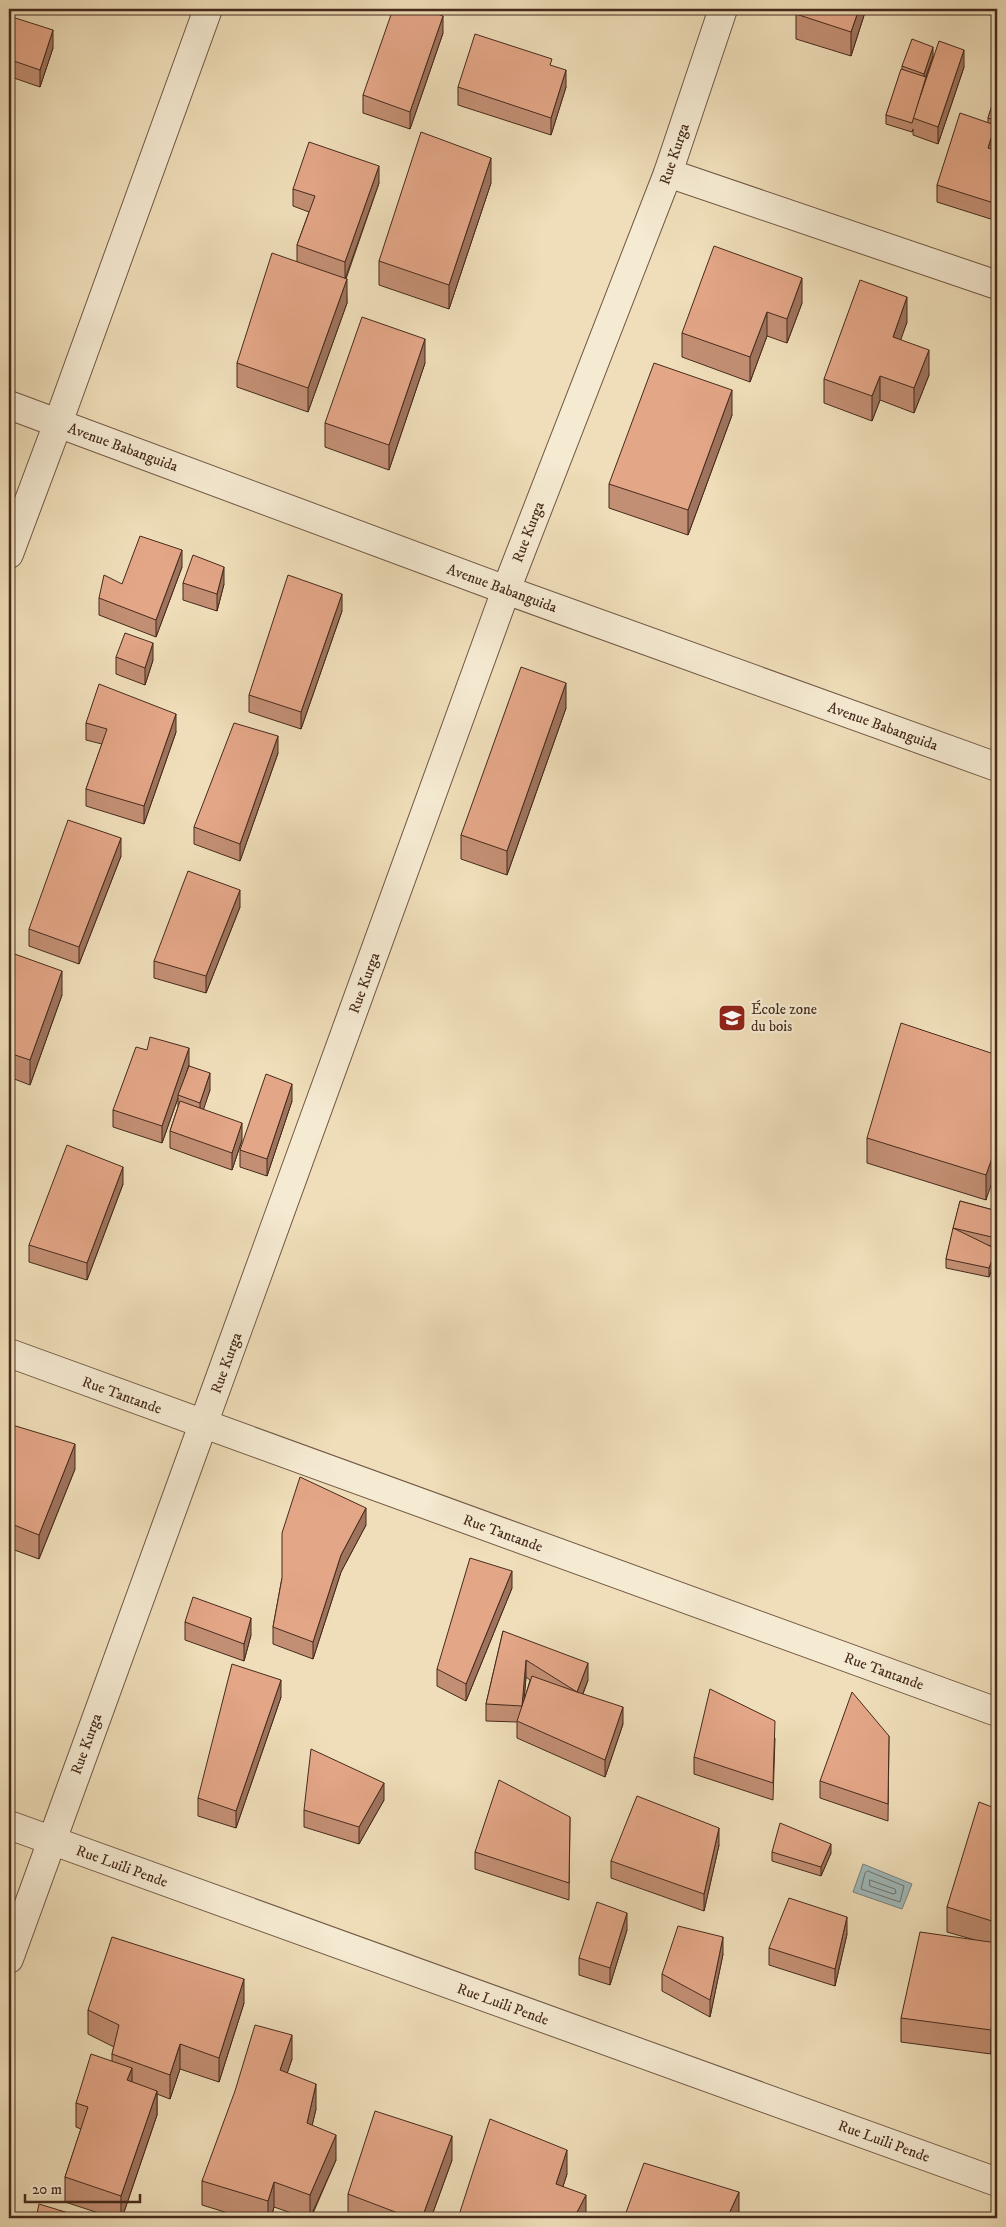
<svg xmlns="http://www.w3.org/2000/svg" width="1006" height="2227" viewBox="0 0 1006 2227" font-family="'IM FELL DW Pica',serif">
<rect width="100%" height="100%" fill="#efdeb9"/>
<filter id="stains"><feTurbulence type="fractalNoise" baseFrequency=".004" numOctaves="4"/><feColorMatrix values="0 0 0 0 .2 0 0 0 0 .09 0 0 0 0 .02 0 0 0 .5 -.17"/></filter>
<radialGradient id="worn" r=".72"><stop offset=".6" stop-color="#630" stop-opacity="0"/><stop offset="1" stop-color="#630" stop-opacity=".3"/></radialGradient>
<polygon fill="#9eb9ba" stroke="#7b807b" points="863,1864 912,1884 902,1909 853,1892"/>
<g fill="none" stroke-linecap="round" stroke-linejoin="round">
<g stroke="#72726b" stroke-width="1">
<polygon points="868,1871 904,1886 900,1902 861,1889 865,1873"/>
<polygon points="870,1880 895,1889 896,1893 893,1894 870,1886"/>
</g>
<defs>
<g id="minor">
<polyline points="668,173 997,285"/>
<polyline points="9,554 58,423 208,9"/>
<polyline points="9,1353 997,1712"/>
<polyline points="9,1825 997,2182"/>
<polyline points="9,1959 506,590 668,173 723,9"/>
</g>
<polyline id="tertiary" points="9,405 506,590 997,767"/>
</defs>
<use href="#minor" stroke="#705743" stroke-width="30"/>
<use href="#tertiary" stroke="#705743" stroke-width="30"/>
<use href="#minor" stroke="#f5ead2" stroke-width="28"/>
<use href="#tertiary" stroke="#f5ead2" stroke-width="28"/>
</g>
<g fill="#c38f74" stroke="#462a1c" fill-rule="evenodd">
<polygon points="492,9 539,9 539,13 492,14"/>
<polygon points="797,9 866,9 851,56 796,39 796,14"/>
<polygon points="9,16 53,48 40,87 11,77"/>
<polygon points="443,33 410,129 363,113 363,95"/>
<polygon points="933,56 926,77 964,67 938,144 913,135 913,129 912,132 886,124 886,115 902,69 902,66"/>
<polygon points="458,87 566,87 551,135 458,105"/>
<polygon points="997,90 997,138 995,138 995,142 993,149 997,151 997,221 937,202 937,185 988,122 988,118"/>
<polygon points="379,183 346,279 347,303 308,412 237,387 237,363 297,262 297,245 309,212 293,206 293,189"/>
<polygon points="491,183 449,309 379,285 379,261"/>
<polygon points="802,303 787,343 767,336 750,382 682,357 682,333"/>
<polygon points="907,322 900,340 929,375 914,413 880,400 872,421 824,403 824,379"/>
<polygon points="425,363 389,470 325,447 325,423"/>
<polygon points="732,415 688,535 609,508 609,484"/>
<polygon points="182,567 156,637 99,615 99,598 122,584"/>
<polygon points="183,583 224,584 217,611 183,600"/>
<polygon points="342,611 301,729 249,712 249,695"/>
<polygon points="116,657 153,660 145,685 116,674"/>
<polygon points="566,708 507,875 461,859 461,835"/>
<polygon points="86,723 176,732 144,824 86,806 86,789 102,744 86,740"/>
<polygon points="278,753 240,861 194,844 194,827"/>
<polygon points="121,856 79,964 29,946 29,929"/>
<polygon points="240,907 206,993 154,978 154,961"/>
<polygon points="9,952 62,995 30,1085 9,1077"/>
<polygon points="997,1055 986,1200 867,1163 867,1138"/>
<polygon points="189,1065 189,1066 210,1090 203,1109 242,1140 232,1170 170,1148 170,1131 178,1107 178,1098 162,1143 113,1127 113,1110"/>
<polygon points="292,1101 267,1176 240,1167 240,1150"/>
<polygon points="123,1184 87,1280 29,1262 29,1245"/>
<polygon points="960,1201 997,1211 997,1244 996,1247 987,1245 996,1258 989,1277 946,1268 946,1259"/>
<polygon points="9,1424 75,1469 39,1559 9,1548"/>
<polygon points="366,1525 341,1572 313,1659 273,1644 273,1627 282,1578"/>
<polygon points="512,1588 466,1701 437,1686 437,1669"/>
<polygon points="185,1622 251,1635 244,1661 185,1640"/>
<path d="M503 1631 588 1680 583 1694 623 1724 605 1777 517 1738V1722L486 1721V1704ZM526 1677 530 1680 524 1701Z"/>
<polygon points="281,1697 236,1828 198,1816 198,1798"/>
<polygon points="889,1736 888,1821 820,1798 820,1781"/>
<polygon points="775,1738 773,1800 694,1774 694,1757"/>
<polygon points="384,1800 359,1844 304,1827 304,1810"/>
<polygon points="997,1809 991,2054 901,2042 901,2018 975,1940 947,1932 947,1907"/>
<polygon points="570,1817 569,1900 475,1869 475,1852"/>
<polygon points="719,1845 704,1911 611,1878 611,1861"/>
<polygon points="772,1852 831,1853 821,1876 772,1861"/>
<polygon points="627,1930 610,1985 579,1975 579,1958"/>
<polygon points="847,1934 835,1986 769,1965 769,1948"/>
<polygon points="723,1954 710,2017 662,1991 662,1974"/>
<polygon points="244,2003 219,2082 180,2069 170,2099 157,2094 157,2115 122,2218 114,2218 65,2202 65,2177 81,2129 76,2127 76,2103 112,2061 112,2054 114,2047 88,2034 88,2010"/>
<polygon points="292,2059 287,2073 316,2109 312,2125 336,2160 311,2218 306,2218 274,2207 271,2218 244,2218 202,2205 202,2181"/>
<polygon points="452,2160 431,2218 348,2218 348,2194"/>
<polygon points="567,2174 563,2186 586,2218 460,2218 460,2212"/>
</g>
<g fill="#9f745e" stroke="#462a1c">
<polygon points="859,9 866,9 851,56 851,32"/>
<polygon points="443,16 443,33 410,129 410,112"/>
<polygon points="53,30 53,48 40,87 40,70"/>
<polygon points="933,47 933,56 924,82 924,74"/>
<polygon points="964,50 964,67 938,144 938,127"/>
<polygon points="11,60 11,77 9,83 9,66"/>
<polygon points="566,70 566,87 551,135 551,118"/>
<polygon points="10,87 10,104 9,108 9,91"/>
<polygon points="12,111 12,128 9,139 9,122"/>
<polygon points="995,125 995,142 988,165 988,148"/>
<polygon points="491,158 491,183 449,309 449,285"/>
<polygon points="379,166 379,183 345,279 345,262"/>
<polygon points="802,278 802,303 787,343 787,319"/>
<polygon points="347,279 347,303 308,412 308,388"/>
<polygon points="907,297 907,322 893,362 893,337"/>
<polygon points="767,312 767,336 750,382 750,357"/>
<polygon points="425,339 425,363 389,470 389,445"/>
<polygon points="929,350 929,375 914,413 914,388"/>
<polygon points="880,376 880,400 872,421 872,396"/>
<polygon points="732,390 732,415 688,535 688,510"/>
<polygon points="182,550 182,567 156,637 156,620"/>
<polygon points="224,567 224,584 217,611 217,594"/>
<polygon points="342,594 342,611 301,729 301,712"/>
<polygon points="153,643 153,660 145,685 145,668"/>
<polygon points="566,683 566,708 507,875 507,851"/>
<polygon points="176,714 176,732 144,824 144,806"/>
<polygon points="278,736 278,753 240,861 240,844"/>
<polygon points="121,838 121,856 79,964 79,947"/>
<polygon points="240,890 240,907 206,993 206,976"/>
<polygon points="62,971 62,995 30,1085 30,1060"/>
<polygon points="189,1048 189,1065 179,1095 178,1095 178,1098 162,1143 162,1126"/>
<polygon points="210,1073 210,1090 200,1120 200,1103"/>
<polygon points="292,1084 292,1101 267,1176 267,1159"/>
<polygon points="242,1123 242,1140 232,1170 232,1153"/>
<polygon points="997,1144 997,1168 986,1200 986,1175"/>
<polygon points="123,1167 123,1184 87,1280 87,1263"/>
<polygon points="997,1235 997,1244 996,1247 996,1238"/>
<polygon points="996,1249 996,1258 989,1277 989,1268"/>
<polygon points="75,1444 75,1469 39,1559 39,1535"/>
<polygon points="366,1508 366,1525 341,1572 313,1659 313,1642 341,1555"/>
<polygon points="512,1571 512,1588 466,1701 466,1684"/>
<polygon points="251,1618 251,1635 244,1661 244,1644"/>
<polygon points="526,1660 526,1677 522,1723 522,1706"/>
<polygon points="588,1663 588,1680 577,1709 577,1692"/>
<polygon points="281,1680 281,1697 236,1828 236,1811"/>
<polygon points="623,1707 623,1724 605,1777 605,1760"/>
<polygon points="384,1783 384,1800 359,1844 359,1827"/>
<polygon points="719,1828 719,1845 704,1911 704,1894"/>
<polygon points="831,1844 831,1853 821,1876 821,1867"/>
<polygon points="997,1907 997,1931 992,1945 992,1921"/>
<polygon points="627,1913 627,1930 610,1985 610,1968"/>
<polygon points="847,1917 847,1934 835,1986 835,1969"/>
<polygon points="723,1937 723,1954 710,2017 710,2000"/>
<polygon points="244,1979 244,2003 219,2082 219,2058"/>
<polygon points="997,1986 997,2011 991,2054 991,2030"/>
<polygon points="292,2035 292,2059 280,2095 280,2070"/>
<polygon points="180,2044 180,2069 170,2099 170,2075"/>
<polygon points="132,2068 132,2092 127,2080"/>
<polygon points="316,2084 316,2109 307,2147 307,2123"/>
<polygon points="157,2091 157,2115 122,2218 121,2218 121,2196"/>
<polygon points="336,2135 336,2160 310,2218 310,2195"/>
<polygon points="452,2136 452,2160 431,2218 422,2218"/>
<polygon points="567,2150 567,2174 556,2208 556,2184"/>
<polygon points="274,2182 274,2207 271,2218 268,2218 268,2201"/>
<polygon points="739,2192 739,2216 738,2218 727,2218"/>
<polygon points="586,2195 586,2218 574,2218"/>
</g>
<g fill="#e3a687" stroke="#462a1c">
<polygon points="393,9 424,9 443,16 410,112 363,95"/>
<polygon points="797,9 859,9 851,32 796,14"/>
<polygon points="9,16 53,30 40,70 11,60 9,66"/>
<polygon points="475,34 552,59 550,65 566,70 551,118 458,87"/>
<polygon points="912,39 933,47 924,74 902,66"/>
<polygon points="939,41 964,50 938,127 913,118"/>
<polygon points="901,69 926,77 912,123 886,115"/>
<polygon points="997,90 997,121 988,118"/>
<polygon points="9,109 12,111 9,122"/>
<polygon points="960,113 995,125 988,148 997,151 997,204 937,185"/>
<polygon points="421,132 491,158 449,285 379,261"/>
<polygon points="309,142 379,166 345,262 297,245 315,196 293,189"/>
<polygon points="714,246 802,278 787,319 767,312 750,357 682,333"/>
<polygon points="272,253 347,279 308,388 237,363"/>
<polygon points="860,280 907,297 893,337 929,350 914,388 880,376 872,396 824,379"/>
<polygon points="362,317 425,339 389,445 325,423"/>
<polygon points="654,363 732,390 688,510 609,484"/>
<polygon points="140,536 182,550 156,620 99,598 104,575 122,584"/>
<polygon points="193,555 224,567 217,594 183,583"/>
<polygon points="288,575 342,594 301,712 249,695"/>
<polygon points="125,633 153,643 145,668 116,657"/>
<polygon points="521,667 566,683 507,851 461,835"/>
<polygon points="99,684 176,714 144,806 86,789 107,729 86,723"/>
<polygon points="234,723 278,736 240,844 194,827"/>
<polygon points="68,820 121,838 79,947 29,929"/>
<polygon points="188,871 240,890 206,976 154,961"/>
<polygon points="9,952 62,971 30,1060 9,1053"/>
<polygon points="901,1023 997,1055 997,1144 986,1175 867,1138"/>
<polygon points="150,1037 189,1048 162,1126 113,1110 136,1047 147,1050"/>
<polygon points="189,1066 210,1073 200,1103 178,1095"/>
<polygon points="266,1074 292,1084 267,1159 240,1150"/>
<polygon points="180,1101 242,1123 232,1153 170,1131"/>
<polygon points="67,1145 123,1167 87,1263 29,1245"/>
<polygon points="960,1201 997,1211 997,1235 996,1238 953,1228 996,1249 989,1268 946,1259 953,1228"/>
<polygon points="9,1424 75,1444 39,1535 9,1523"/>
<polygon points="300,1477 366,1508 341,1555 313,1642 273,1627 282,1578 282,1533"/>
<polygon points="470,1558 512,1571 466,1684 437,1669"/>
<polygon points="193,1597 251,1618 244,1644 185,1622"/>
<polygon points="503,1631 588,1663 577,1692 623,1707 605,1760 517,1721 532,1676 577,1692 526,1660 522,1706 486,1704"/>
<polygon points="232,1664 281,1680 236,1811 198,1798"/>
<polygon points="710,1689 775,1721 773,1783 694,1757"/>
<polygon points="852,1692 889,1736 888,1804 820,1781"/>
<polygon points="311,1749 384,1783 359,1827 304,1810"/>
<polygon points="499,1780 570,1817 569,1883 475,1852"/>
<polygon points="637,1796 719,1828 704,1894 611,1861"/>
<polygon points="979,1802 997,1809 997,1907 992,1921 947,1907"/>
<polygon points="780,1823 831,1844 821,1867 772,1852"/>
<polygon points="789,1898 847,1917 835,1969 769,1948"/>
<polygon points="597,1902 627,1913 610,1968 579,1958"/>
<polygon points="678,1926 723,1937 710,2000 662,1974"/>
<polygon points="920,1932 997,1943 997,1986 991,2030 901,2018"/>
<polygon points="112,1937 244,1979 219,2058 180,2044 170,2075 112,2054 119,2025 88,2010"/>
<polygon points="255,2025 292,2035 280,2070 316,2084 307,2123 336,2135 310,2195 274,2182 268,2201 202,2181 235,2091"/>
<polygon points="91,2054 132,2068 127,2080 157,2091 121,2196 65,2177 88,2107 76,2103"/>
<polygon points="375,2111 452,2136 422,2218 411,2218 348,2194"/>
<polygon points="490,2119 567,2150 556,2184 586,2195 574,2218 566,2218 554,2215 552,2218 476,2218 460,2212"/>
<polygon points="644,2163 739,2192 727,2218 624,2218"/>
<polygon points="39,2204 85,2218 36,2218"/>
</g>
<defs>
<symbol id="school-square" viewBox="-11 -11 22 22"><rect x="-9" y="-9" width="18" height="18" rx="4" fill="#8f2418" stroke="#f5ead2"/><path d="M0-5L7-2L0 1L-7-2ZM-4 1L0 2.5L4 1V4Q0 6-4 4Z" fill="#fff"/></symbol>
</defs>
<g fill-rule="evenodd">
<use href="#school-square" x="716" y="1002" width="32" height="32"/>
</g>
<g text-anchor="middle" stroke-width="4.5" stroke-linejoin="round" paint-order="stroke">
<g font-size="15" fill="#462a1c" stroke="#f5ead2">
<text transform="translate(674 154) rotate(-71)" y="5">Rue Kurga</text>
<text transform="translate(123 447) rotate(20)" y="5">Avenue Babanguida</text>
<text transform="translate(528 532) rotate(-69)" y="5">Rue Kurga</text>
<text transform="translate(502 588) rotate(20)" y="5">Avenue Babanguida</text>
<text transform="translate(883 726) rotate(20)" y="5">Avenue Babanguida</text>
<text transform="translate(364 983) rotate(-70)" y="5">Rue Kurga</text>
<text transform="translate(226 1363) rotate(-70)" y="5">Rue Kurga</text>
<text transform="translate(122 1395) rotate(20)" y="5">Rue Tantande</text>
<text transform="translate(503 1533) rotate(20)" y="5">Rue Tantande</text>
<text transform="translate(884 1671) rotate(20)" y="5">Rue Tantande</text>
<text transform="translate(86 1744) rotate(-70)" y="5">Rue Kurga</text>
<text transform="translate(122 1866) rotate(20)" y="5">Rue Luili Pende</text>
<text transform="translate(503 2004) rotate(20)" y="5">Rue Luili Pende</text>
<text transform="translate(884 2141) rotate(20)" y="5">Rue Luili Pende</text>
</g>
<g font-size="15" fill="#462a1c" stroke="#f5ead2" text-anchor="start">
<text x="751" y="1014">École zone<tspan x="751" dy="17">du bois</tspan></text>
</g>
</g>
<rect width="1006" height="2227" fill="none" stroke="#efdeb9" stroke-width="30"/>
<rect x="10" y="10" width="986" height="2207" fill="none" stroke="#462a1c" stroke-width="2.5"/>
<rect x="15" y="15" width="976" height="2197" fill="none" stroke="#462a1c"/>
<path d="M25 2194v8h115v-8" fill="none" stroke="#462a1c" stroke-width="2.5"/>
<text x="32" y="2194" font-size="15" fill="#462a1c" stroke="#f5ead2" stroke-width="4" paint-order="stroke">20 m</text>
<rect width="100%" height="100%" filter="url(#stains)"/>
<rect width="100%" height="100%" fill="url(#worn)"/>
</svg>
